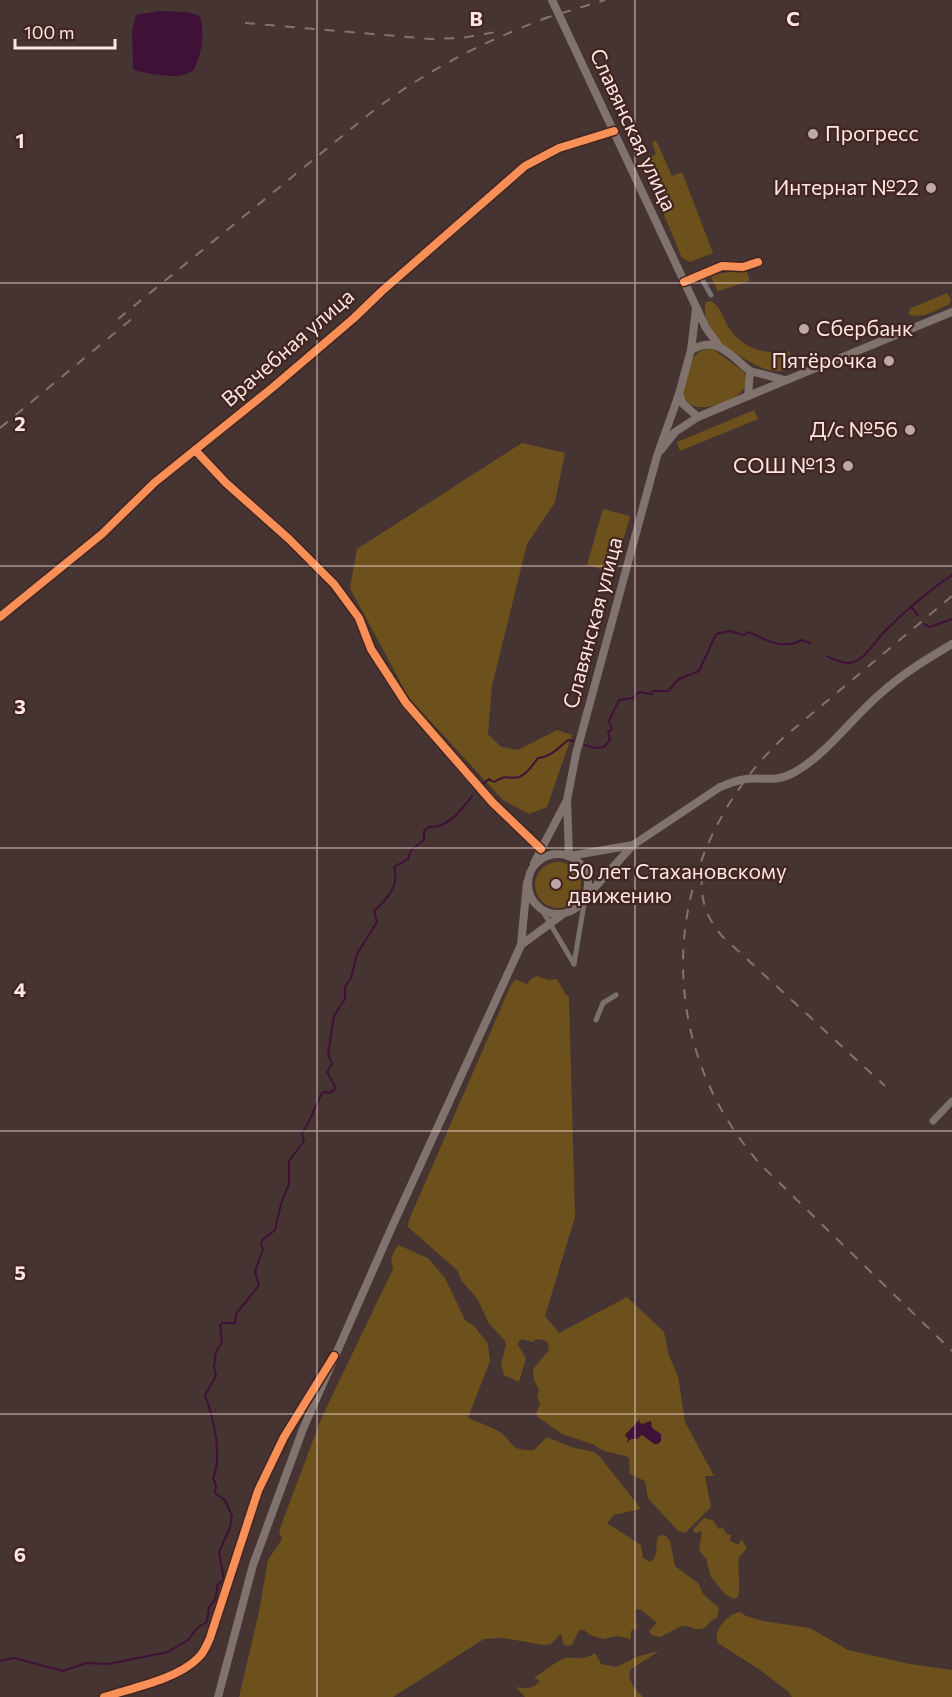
<svg xmlns="http://www.w3.org/2000/svg" width="952" height="1697" viewBox="0 0 952 1697" font-family="Commissioner,sans-serif">
<rect width="100%" height="100%" fill="#453432"/>
<g fill="#6d511d">
<polygon points="656,140 672,176 682,172 713,253 690,262 682,258 642,162 656,154 652,143"/>
<polygon points="742,270 747,272 750,281 718,291 710,275"/>
<path d="M947 293 951 299 950 304C936 310 922 320 908 314L911 308Z"/>
<path d="M711 301C721 306 723 319 729 328 742 348 766 356 788 351L796 362C780 382 753 364 737 354 732 351 726 349 721 345 712 336 701 314 706 302Z"/>
<path d="M713 349 744 372C747 378 747 384 743 390 734 403 687 419 683 394 681 387 687 375 690 367 694 354 698 349 713 349Z"/>
<polygon points="754,410 758,419 680,451 677,442"/>
<polygon points="522,443 565,453 555,502 527,544 492,686 488,734 501,747 518,750 557,730 572,735 547,807 529,814 503,800 409,698 350,588 357,549"/>
<polygon points="603,509 630,516 614,573 587,565"/>
<circle cx="558" cy="885" r="23"/>
<polygon points="537,976 548,980 557,979 566,995 569,997 575,1217 545,1316 559,1333 627,1297 664,1332 669,1356 678,1376 685,1422 714,1476 705,1476 711,1507 685,1533 678,1531 648,1498 645,1481 630,1474 629,1458 626,1456 604,1451 592,1444 562,1434 538,1417 536,1413 540,1405 537,1397 539,1390 534,1380 533,1369 549,1350 548,1343 545,1340 536,1339 533,1342 522,1339 519,1341 518,1345 526,1358 519,1382 504,1375 501,1364 506,1345 505,1341 488,1322 478,1300 462,1281 457,1270 408,1227 409,1220 510,987 515,979 527,984 531,979"/>
<path d="M398 1245 428 1258 445 1278 465 1320 475 1327 488 1344 490 1361 468 1418C478 1422 489 1426 498 1431 515 1440 505 1451 534 1450L547 1437 571 1447 594 1452 600 1457 641 1509 614 1515 607 1523 641 1545 643 1558 650 1562C659 1557 655 1547 658 1537L661 1535 666 1536 670 1541 675 1566 699 1584 703 1594 719 1608 717 1618 712 1620 705 1628C694 1631 694 1627 685 1626 678 1626 667 1634 660 1637L652 1635 649 1631 657 1623 640 1609 635 1610 637 1628 631 1631V1639L617 1636 603 1639 590 1635 584 1630H579L572 1645 566 1646 563 1643 561 1633 551 1644 544 1645 503 1638 484 1639 393 1697H239L259 1612 268 1560 282 1539 279 1531 321 1419 393 1269 391 1258Z"/>
<path d="M704 1518 714 1521 718 1529 723 1527 726 1534 731 1535 730 1541 739 1545 741 1539 747 1548 739 1557C737 1569 741 1587 738 1597L734 1599 726 1595 711 1577 706 1559 699 1550 702 1531 695 1533 693 1530Z"/>
<path d="M740 1612 746 1616 763 1621 810 1628 848 1650 910 1664 952 1670V1697H792L789 1692 760 1670 718 1643C712 1631 728 1614 740 1612Z"/>
<path d="M659 1651 631 1669 629 1677 634 1688 643 1697H525L516 1687C526 1689 533 1689 540 1681L534 1678C542 1673 555 1662 563 1659 575 1654 578 1664 595 1653L601 1664 617 1667 636 1657Z"/>
</g>
<g fill="#401137">
<path d="M159 11 187 12 200 16C205 34 202 55 193 71 189 73 183 75 179 76 172 77 139 73 133 69L132 31 136 15Z"/>
<polygon points="640,1419 639,1422 642,1424 651,1421 652,1428 661,1434 661,1441 658,1444 654,1444 642,1435 637,1439 631,1439 627,1443 628,1439 625,1435"/>
</g>
<g fill="none" stroke-linecap="round" stroke-linejoin="round">
<g stroke="#401137" stroke-width="2">
<polyline points="912,608 918,615"/>
<polyline points="924,624 930,627 952,619"/>
<path d="M827 656C832 659 843 663 849 663 865 661 873 643 884 632 904 612 928 591 952 575"/>
<path d="M585 745 595 748 604 747 610 740 608 732 612 729 609 721 619 700 633 698 639 692 652 694 653 691H668L679 679 699 671 716 634 730 631 744 635 749 632C767 641 783 650 802 640L810 643"/>
<path d="M483 784 489 779 494 782C509 773 507 780 519 777 528 774 533 764 538 758 551 757 558 748 568 740L573 741"/>
<path d="M0 1661 14 1658 63 1671 86 1663 108 1664 168 1652 188 1640 197 1628 207 1622 209 1607 215 1600 218 1584 224 1580 219 1552 230 1527 232 1516 225 1500 215 1493 216 1485 213 1478C223 1455 213 1417 205 1395L216 1376 214 1367 216 1352 222 1342 220 1326 222 1323H235L236 1314 259 1285 255 1272 263 1249 261 1244 262 1240 275 1230 281 1204 289 1184V1161L304 1141 302 1133C312 1119 314 1107 323 1092L330 1093 336 1088 327 1072 332 1064 328 1054 334 1016 345 999V987L351 978 357 954 377 922 374 911C387 899 400 886 394 867L408 859 411 850 424 840V831L429 827C449 828 461 810 472 796"/>
</g>
<g stroke="#7b716c" stroke-width="5">
<polyline points="699,274 711,295"/>
<polyline points="684,282 722,266 743,267 758,262"/>
<polyline points="195,450 226,483 289,539 334,584 359,618 371,649 406,703 493,803 541,849"/>
<polyline points="0,617 102,534 154,483 272,388 354,318 382,291 525,166 559,148 614,131"/>
<polyline points="542,910 574,964"/>
<polyline points="574,964 585,898"/>
<polyline points="596,1020 603,1003 616,995"/>
<path d="M104 1697C132 1688 178 1679 198 1658 204 1653 207 1645 210 1638L258 1491 284 1437 326 1370"/>
</g>
<polyline stroke="#7b716c" stroke-width="7" points="933,1121 952,1101"/>
<g stroke="#80736d" stroke-width="8">
<polyline points="552,0 706,328 719,346"/>
<polyline points="691,350 696,309"/>
<polyline points="750,371 785,380"/>
<polyline points="748,396 952,312"/>
<polyline points="661,450 675,432 698,417"/>
<path d="M633 845 569 856 567 800 576 754 657 456 679 394 691 350C717 335 730 355 750 371L748 396 698 417 683 404 679 394"/>
<circle cx="558" cy="884" r="30"/>
<polyline points="534,863 566,802"/>
<path d="M585 898 633 845 720 787C728 784 737 780 746 779 766 777 776 783 795 772 828 753 852 718 880 694 902 674 927 659 952 644"/>
<polyline points="521,945 563,914"/>
<polyline points="218,1697 253,1565 303,1429 391,1229 521,945 527,883"/>
</g>
<g stroke="#80746f" stroke-width="2" stroke-dasharray="10 10" stroke-linecap="butt">
<polyline points="542,19 605,0"/>
<polyline points="245,23 431,39 461,38 496,32"/>
<path d="M118 319 368 115C423 72 484 41 549 17"/>
<polyline points="0,428 134,317"/>
<path d="M952 596 783 738C660 854 648 1038 761 1165L952 1351"/>
<path d="M702 875C700 900 706 917 722 936L885 1086"/>
</g>
<defs>
<g id="cycleway">
<polyline points="684,282 722,266 743,267 758,262"/>
<polyline points="195,450 226,483 289,539 334,584 359,618 371,649 406,703 493,803 541,849"/>
<polyline points="0,617 102,534 154,483 272,388 354,318 382,291 525,166 559,148 614,131"/>
<path d="M104 1697C132 1688 178 1679 198 1658 204 1653 207 1645 210 1638L258 1491 284 1437 334 1356"/>
</g>
</defs>
<use href="#cycleway" stroke="#422420" stroke-width="11"/>
<use href="#cycleway" stroke="#f78f57" stroke-width="8"/>
</g>
<path fill="none" stroke="#fce7e4" stroke-width="1.5" stroke-opacity="0.55" d="M317 0V1697M635 0V1697M0 283H952M0 566H952M0 848H952M0 1131H952M0 1414H952"/>
<g fill="#bca8a6" stroke="#422420" stroke-width="2">
<circle cx="813" cy="134" r="6"/>
<circle cx="931" cy="188" r="6"/>
<circle cx="804" cy="329" r="6"/>
<circle cx="889" cy="361" r="6"/>
<circle cx="910" cy="430" r="6"/>
<circle cx="848" cy="466" r="6"/>
<circle cx="556" cy="884" r="6"/>
</g>
<g text-anchor="middle" stroke-width="4.5" stroke-linejoin="round" paint-order="stroke">
<g font-size="21" fill="#fce7e4" stroke="#422420">
<text transform="translate(633 130) rotate(65)" y="7">Славянская улица</text>
<text transform="translate(288 348) rotate(-41)" y="7">Врачебная улица</text>
<text transform="translate(593 623) rotate(-75)" y="7">Славянская улица</text>
</g>
<g font-size="21" fill="#fce7e4" stroke="#422420" text-anchor="end">
<text x="825" y="141" text-anchor="start">Прогресс</text>
<text x="919" y="195">Интернат №22</text>
<text x="816" y="336" text-anchor="start">Сбербанк</text>
<text x="877" y="368">Пятёрочка</text>
<text x="898" y="437">Д/с №56</text>
<text x="836" y="473">СОШ №13</text>
<text x="568" y="879" text-anchor="start">50 лет Стахановскому<tspan x="568" dy="24">движению</tspan></text>
</g>
</g>
<g font-size="20" text-anchor="middle" font-weight="bold" fill="#fce7e4" stroke="#422420" stroke-width="4.5" stroke-linejoin="round" paint-order="stroke">
<text x="476" y="26">B</text>
<text x="793" y="26">C</text>
<text x="20" y="148">1</text>
<text x="20" y="431">2</text>
<text x="20" y="714">3</text>
<text x="20" y="997">4</text>
<text x="20" y="1280">5</text>
<text x="20" y="1562">6</text>
</g>
<path d="M15 39v9h100v-9" fill="none" stroke="#fce7e4" stroke-width="3"/>
<text x="24" y="39" font-size="18" fill="#fce7e4" stroke="#422420" stroke-width="4.5" paint-order="stroke">100 m</text>
</svg>
